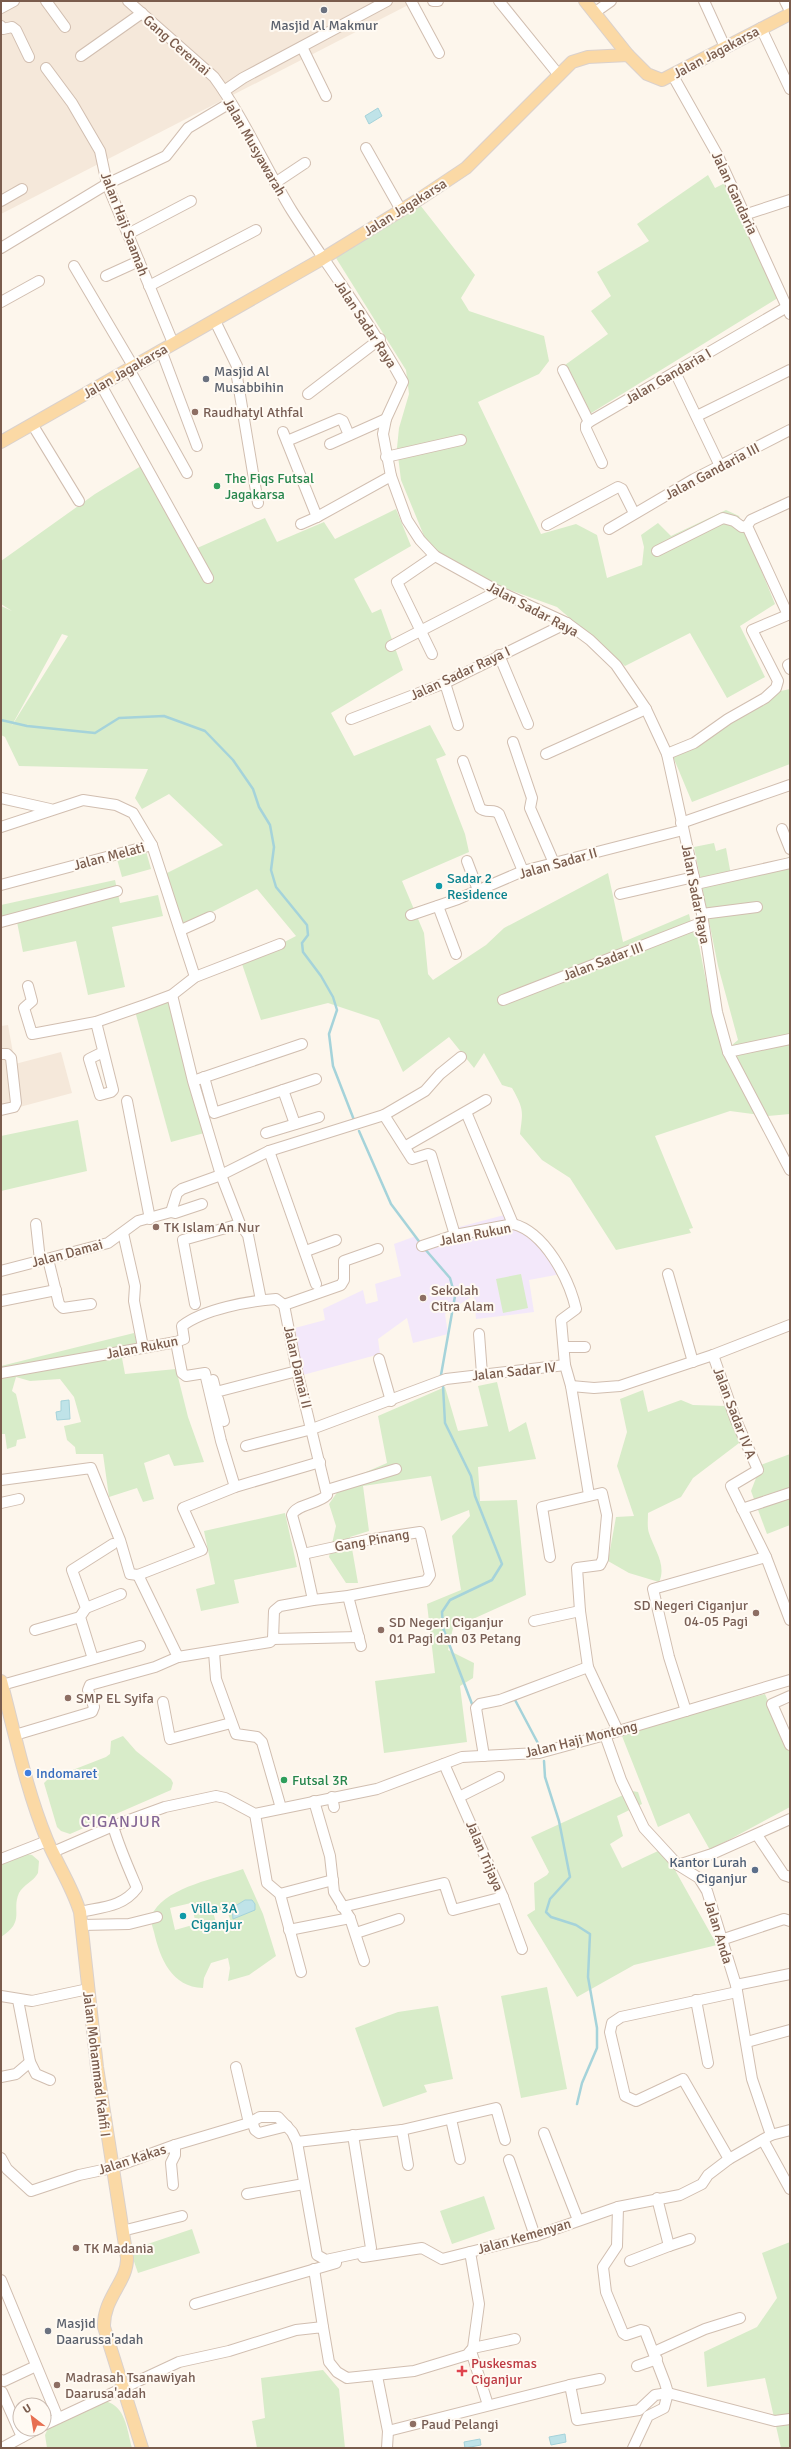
<svg xmlns="http://www.w3.org/2000/svg" width="791" height="2449" viewBox="0 0 791 2449" font-family="Signika,sans-serif">
<rect width="100%" height="100%" fill="#fdf6ec"/>
<g fill="#f5e8da">
<polygon points="1,1 416,1 1,214"/>
<polygon points="8,1025 15,1064 61,1052 72,1093 1,1112 1,1026"/>
</g>
<polygon fill="#f3e8fa" points="508,1214 532,1227 549,1246 561,1274 529,1280 534,1312 476,1319 474,1295 445,1314 448,1334 413,1343 407,1318 378,1339 380,1354 303,1375 295,1328 325,1320 323,1309 363,1290 366,1304 378,1301 375,1284 401,1276 394,1244 416,1236 422,1252 452,1242 448,1230"/>
<g fill="#d8ecc9" fill-rule="evenodd">
<polygon points="708,175 715,188 725,183 781,296 588,415 565,365 608,334 591,311 611,296 597,272 649,241 637,224"/>
<polygon points="413,196 475,275 461,298 469,311 544,336 549,361 539,374 478,402 541,534 576,524 597,535 607,578 642,565 644,547 641,535 658,523 671,536 726,510 739,516 775,604 740,626 765,677 727,698 690,633 625,666 557,607 502,587 455,565 427,543 401,480 397,448 399,428 409,394 406,370 331,250"/>
<path d="M146 463 195 549 265 518 277 542 324 522 335 539 396 509 411 546 354 579 372 613 381 609 403 670 331 713 354 756 430 725 446 755 436 759 465 834 469 852 402 881 424 933 428 974 433 980 486 945 504 928 608 873 623 942 689 914 693 931 696 930 715 1026 726 1050 738 1040 718 966 694 847 714 843 716 851 726 848 731 875 790 857V1114L768 1116 730 1111 655 1136 693 1228 689 1229 691 1233 616 1250 570 1178 542 1160 520 1134C523 1111 524 1109 512 1088L502 1085 484 1053 474 1068 449 1037 403 1072 379 1020 328 1003 261 1020 242 964 296 936 257 889 183 927 165 874 223 845 169 794 142 809 135 798 148 769 19 766 5 737 1 735V606L12 611 1 604V561L95 494ZM62 634 68 636 11 727Z"/>
<polygon points="790,689 790,764 692,802 669,747 697,736 724,715 762,695"/>
<polygon points="144,844 151,869 122,877 115,852"/>
<polygon points="115,880 120,903 158,895 163,916 112,927 125,987 88,995 76,941 23,952 17,922 1,925 1,905"/>
<polygon points="173,1001 208,1132 171,1142 135,1011"/>
<polygon points="78,1120 87,1171 1,1191 1,1136"/>
<polygon points="521,1274 528,1308 503,1313 496,1279"/>
<polygon points="134,1333 140,1353 122,1358 125,1374 176,1369 188,1417 204,1462 174,1466 169,1454 144,1463 154,1499 143,1502 137,1488 109,1497 103,1454 76,1454 75,1447 67,1440 64,1426 81,1422 74,1397 60,1379 30,1381 16,1377 12,1391 16,1394 26,1438 17,1440 16,1446 7,1449 5,1434 1,1434 1,1366"/>
<polygon points="497,1382 509,1432 526,1422 536,1459 478,1467 480,1501 517,1500 526,1595 453,1628 448,1650 474,1663 473,1678 460,1686 467,1742 384,1753 375,1681 435,1673 427,1604 461,1590 452,1536 470,1516 469,1510 441,1521 431,1476 363,1486 369,1531 350,1537 358,1583 346,1583 329,1557 336,1526 329,1504 345,1481 387,1463 378,1416 445,1387 458,1431 488,1426 478,1386"/>
<path d="M643 1390 648 1412 681 1400 693 1405 726 1406 743 1440 693 1478 681 1497 648 1513C648 1519 647 1527 649 1533 654 1549 667 1565 659 1582L629 1573 608 1561 616 1517 634 1516 617 1466 627 1432 620 1399Z"/>
<polygon points="790,1454 790,1525 767,1534 751,1491 761,1465"/>
<polygon points="285,1513 297,1567 234,1580 239,1603 201,1611 196,1589 215,1584 204,1531"/>
<polygon points="765,1694 790,1753 790,1807 710,1850 689,1813 658,1827 620,1731"/>
<polygon points="123,1736 136,1751 171,1779 173,1783 171,1790 70,1834 61,1831 57,1827 44,1783 47,1780 106,1757 110,1754 111,1741"/>
<polygon points="632,1791 638,1792 642,1804 617,1816 623,1836 610,1844 622,1868 658,1851 666,1854 717,1945 634,1965 577,1997 527,1915 535,1910 534,1883 547,1875 549,1872 531,1837"/>
<path d="M27 1854 32 1855 39 1861 38 1873C34 1881 23 1885 19 1893 11 1911 26 1921 1 1937V1865Z"/>
<path d="M243 1869 263 1914 276 1956 249 1975 228 1981 230 1968 228 1958 211 1963 204 1978 203 1988C172 1987 160 1959 154 1932 152 1925 149 1918 154 1911 169 1887 217 1878 243 1869ZM191 1903 196 1924 175 1930 170 1908ZM226 1908 231 1922 217 1926 213 1912Z"/>
<polygon points="547,1987 567,2089 521,2098 501,1996"/>
<polygon points="438,2006 453,2079 424,2085 427,2092 383,2107 355,2028 398,2012"/>
<polygon points="484,2196 495,2229 452,2244 440,2211"/>
<polygon points="192,2229 200,2253 138,2273 130,2250"/>
<polygon points="790,2242 790,2448 781,2448 765,2378 707,2387 704,2352 757,2327 777,2298 762,2253"/>
<polygon points="323,2370 339,2389 345,2448 257,2448 252,2421 265,2418 261,2378"/>
<path d="M105 2401C126 2406 127 2430 132 2448H47L45 2435 50 2424Z"/>
</g>
<g fill="#bfe3e8" stroke="#a5d3da">
<polygon points="378,108 382,116 369,124 365,116"/>
<polygon points="69,1400 70,1419 57,1420 56,1412 61,1411 61,1401"/>
<polygon points="245,1900 252,1900 255,1904 255,1910 233,1919 232,1908"/>
<polygon points="565,2434 566,2442 551,2445 549,2437"/>
<polygon points="480,2439 481,2445 465,2448 464,2442"/>
</g>
<g fill="none" stroke-linecap="round" stroke-linejoin="round">
<g stroke="#a5d3da" stroke-width="2.5">
<polyline points="1,720 27,726 95,733 119,718 164,716 205,731 233,760 253,789 259,807 270,825 274,847 271,870 276,887 307,925 308,935 302,943 303,952 321,976 333,997 337,1010 329,1034 333,1066 354,1120"/>
<polyline points="359,1131 391,1204 421,1244"/>
<polyline points="424,1248 450,1278 455,1296 441,1375"/>
<polyline points="443,1386 445,1423 471,1476 475,1496 502,1564 492,1580 450,1600 442,1612 443,1628 472,1704"/>
<polyline points="514,1698 541,1749"/>
<polyline points="544,1761 545,1777 559,1821 570,1877 550,1899 546,1912 551,1917 576,1925 590,1934 588,1977 597,2028 597,2048 582,2083 577,2104"/>
</g>
<defs>
<g id="minor">
<polyline points="46,1 65,27"/>
<path d="M128 1 214 77C244 118 265 167 292 211 329 269 370 322 403 382L386 419 383 434 391 476 407 520 420 540 435 556 498 591 567 623 590 640 616 665 646 709 667 754 702 914 717 1012 728 1052 790 1170"/>
<polyline points="411,1 439,53"/>
<polyline points="433,1 438,1"/>
<polyline points="499,1 558,74"/>
<polyline points="704,1 725,47"/>
<polyline points="785,1 790,11"/>
<polyline points="1,8 14,1"/>
<polyline points="594,13 611,1"/>
<polyline points="1,26 3,29 12,27 16,30 29,57"/>
<polyline points="761,28 790,89"/>
<polyline points="302,47 326,96"/>
<polyline points="81,56 142,13"/>
<polyline points="46,68 72,103 100,151 107,184 173,343"/>
<polyline points="673,76 718,156 790,314"/>
<polyline points="224,91 243,78 387,1"/>
<polyline points="366,148 401,210"/>
<polyline points="275,183 305,163"/>
<polyline points="1,201 22,189"/>
<polyline points="744,215 790,200"/>
<polyline points="128,234 191,201"/>
<polyline points="1,248 107,184 166,156 188,128 230,103"/>
<polyline points="74,266 133,366"/>
<polyline points="106,276 139,261"/>
<polyline points="149,286 256,230"/>
<polyline points="1,302 39,281"/>
<polyline points="215,321 237,366 237,377 258,503"/>
<polyline points="161,350 197,446"/>
<polyline points="129,369 187,473"/>
<polyline points="563,370 589,422"/>
<polyline points="675,372 720,466"/>
<polyline points="101,385 208,578"/>
<polyline points="308,394 380,339"/>
<polyline points="697,416 790,370"/>
<polyline points="32,424 79,501"/>
<polyline points="283,432 317,517 391,476"/>
<polyline points="287,441 339,419 343,421 349,435"/>
<polyline points="330,444 386,419"/>
<polyline points="386,457 461,440"/>
<polyline points="602,463 586,429 586,425 589,422 787,307"/>
<polyline points="301,524 317,517"/>
<polyline points="547,525 618,487 622,489 634,513"/>
<polyline points="609,529 694,479 790,430"/>
<polyline points="657,551 723,518 734,521 742,527 747,526"/>
<polyline points="788,615 747,526 751,520 790,502"/>
<polyline points="391,646 498,591"/>
<polyline points="432,654 397,582 435,556"/>
<polyline points="499,655 528,724"/>
<polyline points="790,664 788,665 790,669"/>
<polyline points="445,683 458,725"/>
<polyline points="351,719 445,683 567,623"/>
<polyline points="513,742 532,798 530,808 554,863"/>
<polyline points="546,754 646,709"/>
<polyline points="667,754 694,743 728,719 765,698 776,688 778,681 752,630 790,614"/>
<path d="M463 761 480 808C486 814 494 808 499 814L523 871"/>
<polyline points="1,798 50,809"/>
<polyline points="681,823 790,785"/>
<polyline points="1,827 83,800 116,805 133,813 152,845 195,977"/>
<polyline points="782,829 790,849"/>
<polyline points="467,861 478,890"/>
<polyline points="696,884 790,863"/>
<polyline points="1,885 152,845"/>
<polyline points="620,894 694,877"/>
<polyline points="438,906 456,954"/>
<polyline points="702,914 757,907"/>
<polyline points="411,915 458,899 523,871 683,830"/>
<polyline points="1,922 117,891"/>
<polyline points="181,930 210,917"/>
<polyline points="28,986 32,1001 24,1008 32,1034 96,1022 145,1005 172,995 195,977 280,944"/>
<polyline points="172,995 193,1081 221,1175 240,1224 248,1235 261,1300"/>
<polyline points="503,1000 703,922"/>
<polyline points="96,1022 113,1090 111,1092 100,1095 89,1059 103,1052"/>
<polyline points="728,1052 790,1039"/>
<polyline points="1,1054 7,1054 11,1058 16,1103 14,1107 1,1110"/>
<polyline points="204,1077 214,1113 316,1079"/>
<polyline points="199,1079 302,1044"/>
<polyline points="283,1090 295,1124"/>
<polyline points="127,1101 150,1219"/>
<polyline points="466,1112 513,1224"/>
<polyline points="384,1115 412,1159 428,1154 431,1155 455,1235"/>
<polyline points="266,1133 319,1117"/>
<polyline points="406,1146 486,1100"/>
<polyline points="269,1151 316,1284"/>
<polyline points="171,1212 177,1193 182,1189 221,1175 269,1151 384,1115 425,1091 440,1074 461,1057"/>
<polyline points="36,1224 40,1260"/>
<polyline points="123,1233 135,1286 134,1301 143,1347"/>
<path d="M422 1246 455 1235 513 1224C545 1232 569 1279 576 1309L561 1320 565 1365"/>
<polyline points="306,1251 336,1240"/>
<polyline points="48,1259 59,1304 63,1308 91,1304"/>
<polyline points="1,1271 108,1243 138,1221 171,1212 175,1213 202,1204"/>
<polyline points="668,1274 693,1362"/>
<polyline points="1,1301 56,1290"/>
<polyline points="195,1304 183,1240 240,1224"/>
<polyline points="284,1305 341,1285 344,1280 344,1261 378,1249"/>
<polyline points="479,1334 482,1374"/>
<polyline points="176,1342 182,1373 186,1376 205,1373 221,1441 235,1487"/>
<polyline points="564,1347 585,1347"/>
<polyline points="713,1355 735,1418 758,1470 731,1486 766,1557 790,1620"/>
<polyline points="379,1359 391,1401"/>
<path d="M1 1373 176 1342 184 1339 182 1326C204 1309 249 1301 276 1299L284 1305"/>
<polyline points="213,1380 216,1392 297,1371"/>
<polyline points="571,1386 594,1388 620,1386 713,1355 790,1325"/>
<polyline points="218,1399 224,1421"/>
<polyline points="246,1446 312,1429 446,1379 565,1365 571,1386 589,1495"/>
<polyline points="1,1480 91,1468 120,1540 130,1574 138,1575 202,1550 183,1508 235,1487 320,1462"/>
<polyline points="327,1490 396,1469"/>
<polyline points="1,1503 19,1499"/>
<polyline points="742,1509 790,1493"/>
<polyline points="303,1554 367,1540 420,1532 430,1575 426,1581 348,1596 313,1600"/>
<polyline points="550,1557 542,1507 602,1493 607,1515 603,1559 600,1565 577,1568 580,1611 588,1667 618,1731"/>
<polyline points="138,1575 178,1657"/>
<polyline points="348,1596 361,1646"/>
<polyline points="86,1608 121,1594"/>
<polyline points="534,1621 580,1611"/>
<polyline points="35,1630 80,1617"/>
<path d="M273 1639 274 1611 280 1606 313 1600 303 1554 292 1515C296 1504 319 1504 327 1495L297 1371 284 1305"/>
<polyline points="273,1639 359,1637"/>
<polyline points="214,1652 216,1679 236,1734 257,1737 262,1742 281,1808"/>
<polyline points="93,1659 80,1617 86,1608 72,1570 113,1544"/>
<polyline points="2,1685 140,1646"/>
<polyline points="790,1696 772,1704 790,1745"/>
<polyline points="163,1702 170,1739 231,1723"/>
<polyline points="686,1711 669,1657 653,1589 766,1557"/>
<polyline points="15,1735 92,1712 94,1707 88,1690 90,1685 155,1667 178,1657 270,1642 273,1639"/>
<polyline points="605,1735 621,1780 644,1828 678,1865 699,1878 707,1891 736,1985 752,2079 771,2135"/>
<polyline points="484,1756 476,1708 480,1704 500,1700 588,1667"/>
<polyline points="444,1764 503,1897 522,1949"/>
<polyline points="332,1797 334,1807"/>
<polyline points="459,1797 499,1777"/>
<polyline points="314,1801 330,1856 334,1892 350,1918 364,1961"/>
<polyline points="255,1814 267,1883 280,1894 301,1972"/>
<polyline points="757,1835 784,1875 790,1877"/>
<polyline points="53,1852 113,1826 165,1807 216,1796 225,1798 255,1814 377,1789 462,1757 539,1753 605,1735 790,1680"/>
<polyline points="1,1859 47,1841"/>
<polyline points="678,1865 712,1854 790,1819"/>
<polyline points="280,1894 333,1880"/>
<polyline points="342,1907 444,1883 453,1910 503,1897"/>
<path d="M80 1912C102 1907 123 1907 137 1888 128 1867 119 1847 113 1826"/>
<polyline points="82,1925 129,1924 157,1917"/>
<polyline points="289,1930 350,1918"/>
<polyline points="356,1933 399,1919"/>
<polyline points="721,1940 784,1919 790,1921"/>
<polyline points="736,1985 790,1974"/>
<polyline points="1,1996 32,2001 88,1989"/>
<polyline points="18,2000 30,2062 36,2074 50,2080"/>
<polyline points="696,2000 708,2063"/>
<polyline points="747,2042 790,2030"/>
<polyline points="236,2067 249,2123"/>
<polyline points="1,2077 16,2074 30,2062"/>
<polyline points="451,2119 460,2159"/>
<polyline points="252,2121 255,2130 259,2133 287,2126"/>
<polyline points="402,2130 408,2165"/>
<polyline points="544,2133 578,2220"/>
<polyline points="763,2140 790,2189"/>
<polyline points="297,2142 402,2130 496,2108 505,2140"/>
<polyline points="1,2158 7,2169 31,2191 79,2175 112,2168 175,2145 249,2123 260,2117 278,2117 292,2132 297,2142 317,2255 326,2260 368,2251 371,2248 353,2135"/>
<polyline points="729,2159 683,2079 636,2101 625,2096 610,2032 612,2023 621,2017 737,1992"/>
<polyline points="509,2160 535,2236"/>
<polyline points="173,2185 171,2163 175,2155 175,2145"/>
<polyline points="247,2194 304,2184"/>
<polyline points="618,2207 617,2246 603,2267 606,2292 623,2333 626,2335 641,2330 645,2331 665,2383 668,2393 664,2408 648,2416 633,2448"/>
<polyline points="122,2231 182,2216"/>
<polyline points="669,2246 690,2239"/>
<polyline points="363,2257 422,2248 442,2259 470,2252"/>
<polyline points="630,2261 669,2246 657,2198"/>
<polyline points="314,2269 323,2327"/>
<polyline points="1,2280 58,2418"/>
<polyline points="195,2304 336,2263"/>
<polyline points="473,2348 515,2339"/>
<polyline points="471,2351 488,2405"/>
<polyline points="654,2352 705,2329 740,2318"/>
<polyline points="637,2366 657,2359"/>
<polyline points="377,2376 388,2431 387,2448"/>
<polyline points="1,2380 4,2381 36,2366"/>
<polyline points="570,2385 600,2379"/>
<polyline points="2,2392 22,2437"/>
<polyline points="44,2425 179,2362 229,2351 296,2330 323,2327 329,2362 337,2372 347,2378 414,2371 467,2355 473,2348 479,2304 470,2252 535,2236 618,2207 680,2195 702,2184 708,2175 729,2159 771,2135 790,2130"/>
<polyline points="388,2431 570,2385 577,2420 639,2410 655,2395 668,2393 775,2421 790,2419"/>
<polyline points="2,2448 37,2429"/>
</g>
<g id="major">
<polyline points="585,1 628,55"/>
<polyline points="1,442 322,259 421,198 466,168 572,62 588,57 628,55 647,74 662,80 790,14"/>
<path d="M1 1681C15 1734 26 1789 47 1840 57 1864 72 1886 80 1912L97 2067 127 2258C128 2281 103 2298 104 2327L142 2448"/>
</g>
</defs>
<use href="#minor" stroke="#d1beb0" stroke-width="12"/>
<use href="#major" stroke="#dad1cd" stroke-width="14"/>
<use href="#minor" stroke="#fff" stroke-width="10"/>
<use href="#major" stroke="#fbd9a5" stroke-width="12"/>
</g>
<g fill="#6b7280" stroke="#fffaf3" stroke-width="1.5">
<circle cx="324" cy="10" r="4"/>
<circle cx="206" cy="379" r="4"/>
<circle cx="48" cy="2331" r="4"/>
</g>
<g fill="#8d6e63" stroke="#fffaf3" stroke-width="1.5">
<circle cx="195" cy="412" r="4"/>
<circle cx="156" cy="1227" r="4"/>
<circle cx="423" cy="1298" r="4"/>
<circle cx="756" cy="1613" r="4"/>
<circle cx="381" cy="1630" r="4"/>
<circle cx="68" cy="1698" r="4"/>
<circle cx="76" cy="2248" r="4"/>
<circle cx="57" cy="2385" r="4"/>
<circle cx="413" cy="2424" r="4"/>
</g>
<g fill="#2e9e5b" stroke="#fffaf3" stroke-width="1.5">
<circle cx="217" cy="486" r="4"/>
<circle cx="284" cy="1780" r="4"/>
</g>
<g fill="#0f9aa8" stroke="#fffaf3" stroke-width="1.5">
<circle cx="439" cy="886" r="4"/>
<circle cx="183" cy="1916" r="4"/>
</g>
<circle fill="#3f7fe0" stroke="#fffaf3" stroke-width="1.5" cx="28" cy="1773" r="4"/>
<circle fill="#5c6f8a" stroke="#fffaf3" stroke-width="1.5" cx="755" cy="1870" r="4"/>
<path fill="#e0444e" stroke="#fffaf3" stroke-width="1.5" d="M460 2365h4v4h4v4h-4v4h-4v-4h-4v-4h4z"/>
<g text-anchor="middle" stroke-width="4" stroke-linejoin="round" paint-order="stroke">
<g font-size="14" fill="#5b616d" stroke="#fffaf3" text-anchor="start">
<text x="324" y="30" text-anchor="middle">Masjid Al Makmur</text>
<text x="214" y="376">Masjid Al<tspan x="214" dy="16">Musabbihin</tspan></text>
<text x="56" y="2328">Masjid<tspan x="56" dy="16">Daarussa'adah</tspan></text>
</g>
<g font-size="14" fill="#7a5c4d" stroke="#fffaf3">
<text transform="translate(177 45) rotate(41)" y="5">Gang Ceremai</text>
<text transform="translate(716 52) rotate(-28)" y="5">Jalan Jagakarsa</text>
<text transform="translate(255 147) rotate(60)" y="5">Jalan Musyawarah</text>
<text transform="translate(735 193) rotate(65)" y="5">Jalan Gandaria</text>
<text transform="translate(405 207) rotate(-32)" y="5">Jalan Jagakarsa</text>
<text transform="translate(125 224) rotate(69)" y="5">Jalan Haji Saamah</text>
<text transform="translate(366 324) rotate(57)" y="5">Jalan Sadar Raya</text>
<text transform="translate(125 371) rotate(-30)" y="5">Jalan Jagakarsa</text>
<text transform="translate(668 376) rotate(-30)" y="5">Jalan Gandaria I</text>
<text transform="translate(712 471) rotate(-28)" y="5">Jalan Gandaria III</text>
<text transform="translate(533 609) rotate(28)" y="5">Jalan Sadar Raya</text>
<text transform="translate(460 673) rotate(-25)" y="5">Jalan Sadar Raya I</text>
<text transform="translate(109 856) rotate(-15)" y="5">Jalan Melati</text>
<text transform="translate(558 863) rotate(-16)" y="5">Jalan Sadar II</text>
<text transform="translate(696 894) rotate(79)" y="5">Jalan Sadar Raya</text>
<text transform="translate(603 961) rotate(-21)" y="5">Jalan Sadar III</text>
<text transform="translate(475 1234) rotate(-11)" y="5">Jalan Rukun</text>
<text transform="translate(67 1253) rotate(-15)" y="5">Jalan Damai</text>
<text transform="translate(142 1347) rotate(-11)" y="5">Jalan Rukun</text>
<text transform="translate(298 1367) rotate(77)" y="5">Jalan Damai II</text>
<text transform="translate(514 1371) rotate(-6)" y="5">Jalan Sadar IV</text>
<text transform="translate(735 1413) rotate(69)" y="5">Jalan Sadar IV A</text>
<text transform="translate(372 1540) rotate(-10)" y="5">Gang Pinang</text>
<text transform="translate(581 1739) rotate(-14)" y="5">Jalan Haji Montong</text>
<text transform="translate(485 1856) rotate(67)" y="5">Jalan Trijaya</text>
<text transform="translate(719 1932) rotate(73)" y="5">Jalan Anda</text>
<text transform="translate(97 2064) rotate(83)" y="5">Jalan Mohammad Kahfi I</text>
<text transform="translate(132 2159) rotate(-18)" y="5">Jalan Kakas</text>
<text transform="translate(524 2236) rotate(-16)" y="5">Jalan Kemenyan</text>
</g>
<g font-size="14" fill="#785e54" stroke="#fffaf3" text-anchor="start">
<text x="203" y="417">Raudhatyl Athfal</text>
<text x="164" y="1232">TK Islam An Nur</text>
<text x="431" y="1295">Sekolah<tspan x="431" dy="16">Citra Alam</tspan></text>
<text x="748" y="1610" text-anchor="end">SD Negeri Ciganjur<tspan x="748" dy="16">04-05 Pagi</tspan></text>
<text x="389" y="1627">SD Negeri Ciganjur<tspan x="389" dy="16">01 Pagi dan 03 Petang</tspan></text>
<text x="76" y="1703">SMP EL Syifa</text>
<text x="84" y="2253">TK Madania</text>
<text x="65" y="2382">Madrasah Tsanawiyah<tspan x="65" dy="16">Daarusa'adah</tspan></text>
<text x="421" y="2429">Paud Pelangi</text>
</g>
<g font-size="14" fill="#27864d" stroke="#fffaf3" text-anchor="start">
<text x="225" y="483">The Fiqs Futsal<tspan x="225" dy="16">Jagakarsa</tspan></text>
<text x="292" y="1785">Futsal 3R</text>
</g>
<g font-size="14" fill="#0d838f" stroke="#fffaf3" text-anchor="start">
<text x="447" y="883">Sadar 2<tspan x="447" dy="16">Residence</tspan></text>
<text x="191" y="1913">Villa 3A<tspan x="191" dy="16">Ciganjur</tspan></text>
</g>
<g font-size="14" fill="#366cbe" stroke="#fffaf3" text-anchor="start">
<text x="36" y="1778">Indomaret</text>
</g>
<g font-size="14" fill="#4e5e75" stroke="#fffaf3" text-anchor="end">
<text x="747" y="1867">Kantor Lurah<tspan x="747" dy="16">Ciganjur</tspan></text>
</g>
<g font-size="14" fill="#be3a42" stroke="#fffaf3" text-anchor="start">
<text x="471" y="2368">Puskesmas<tspan x="471" dy="16">Ciganjur</tspan></text>
</g>
<g font-size="16" letter-spacing="1" fill="#846695" stroke="#fffaf3">
<text x="121" y="1827">CIGANJUR</text>
</g>
</g>
<rect width="791" height="2449" fill="none" stroke="#7a5c4d" stroke-width="4"/>
<g transform="translate(32 2417) rotate(329)"><circle r="19" fill="#fffaf3" stroke="#cabbb1"/>
<path d="M0-3L7 15L0 10L-7 15Z" fill="#e76f51"/>
<text y="-6" font-size="11" font-weight="bold" text-anchor="middle" fill="#7a5c4d">U</text>
</g>
</svg>
